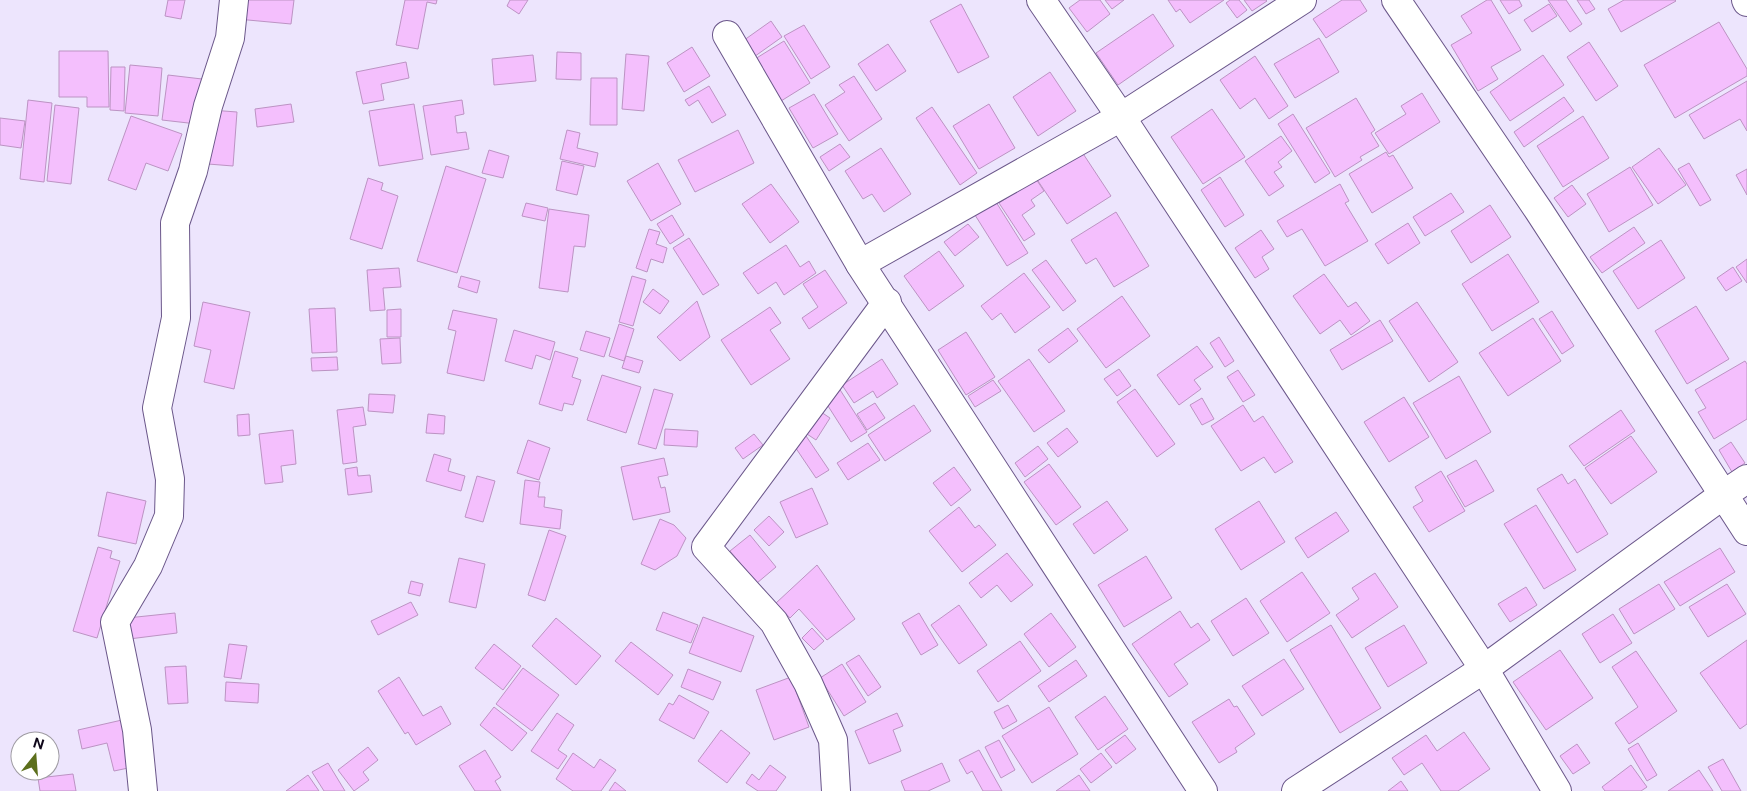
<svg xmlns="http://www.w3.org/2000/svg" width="1747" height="791" viewBox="0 0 1747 791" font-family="'Public Sans',sans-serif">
<rect width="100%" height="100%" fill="#ede5fd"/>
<g fill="#f4bffd" stroke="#bc93c3">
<polygon points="168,0 185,0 181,19 165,16"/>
<polygon points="239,0 294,0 291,24 237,19"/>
<polygon points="405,0 437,0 436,4 427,2 418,49 396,45"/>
<polygon points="510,0 528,0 519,14 507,6"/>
<polygon points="1080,0 1100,0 1110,14 1087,32 1069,8"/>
<polygon points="1105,0 1124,0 1112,9"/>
<polygon points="1168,0 1224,0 1190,23 1180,9 1176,12"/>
<polygon points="1230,0 1239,0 1247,10 1237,18 1226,3"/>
<polygon points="1244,0 1266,0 1267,1 1252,11"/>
<polygon points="1342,0 1360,0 1367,11 1326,38 1313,19"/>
<polygon points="1487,0 1491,0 1521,50 1491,67 1498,79 1478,91 1451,45 1472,33 1461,16"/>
<polygon points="1500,0 1519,0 1522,6 1509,14"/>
<polygon points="1548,0 1566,0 1582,24 1570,32"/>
<polygon points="1577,0 1589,0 1595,9 1586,14"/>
<polygon points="1624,0 1675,0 1676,1 1621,32 1608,9"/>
<polygon points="961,4 989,57 958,73 930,21"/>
<polygon points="1549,4 1557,16 1532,32 1524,20"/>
<polygon points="1153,14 1174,46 1118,85 1096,53"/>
<polygon points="771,21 782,37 751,59 740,43"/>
<polygon points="1719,22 1747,69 1747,76 1675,118 1644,65"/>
<polygon points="804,25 830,67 811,79 784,36"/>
<polygon points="1319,38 1339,72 1295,98 1274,64"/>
<polygon points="784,41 810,83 781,101 755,59"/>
<polygon points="1589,42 1618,86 1596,101 1567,57"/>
<polygon points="888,44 906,71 876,91 858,64"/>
<polygon points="692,47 710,76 684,92 667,63"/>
<polygon points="59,51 108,51 109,107 87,107 87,97 59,97"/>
<polygon points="557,52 581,53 581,80 556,79"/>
<polygon points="626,54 649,56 644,111 622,109"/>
<polygon points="533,55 536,81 494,85 492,59"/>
<polygon points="1543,55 1564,85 1510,121 1490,92"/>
<polygon points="1255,56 1288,106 1269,119 1255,98 1240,109 1220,80"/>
<polygon points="406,62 409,78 381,84 384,100 363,104 356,72"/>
<polygon points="130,65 162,68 158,116 125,113"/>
<polygon points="111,67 125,67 124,111 110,110"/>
<polygon points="1050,72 1076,111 1038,136 1013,97"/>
<polygon points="168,75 202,79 197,124 162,120"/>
<polygon points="854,76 882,119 849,141 825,105 845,92 839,85"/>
<polygon points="591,78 617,78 617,125 590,125"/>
<polygon points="1747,81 1747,131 1740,119 1704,139 1689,115"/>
<polygon points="709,86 726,115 712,123 698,100 689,106 685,100"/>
<polygon points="1422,93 1440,122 1389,154 1375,133 1406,114 1401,106"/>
<polygon points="814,94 838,134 813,148 789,108"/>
<polygon points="1564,97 1574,111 1524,147 1514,132"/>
<polygon points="1356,98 1375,130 1371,133 1379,146 1360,157 1362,160 1335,177 1306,128"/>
<polygon points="28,100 52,103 44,182 20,179"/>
<polygon points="462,100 464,114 455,116 457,133 466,132 469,149 431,155 423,106"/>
<polygon points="291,104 294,122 257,127 255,109"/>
<polygon points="414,104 423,159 379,166 369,111"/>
<polygon points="989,104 1015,148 979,169 953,126"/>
<polygon points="55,105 79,108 71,184 47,181"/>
<polygon points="932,107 977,173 960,185 916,118"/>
<polygon points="1212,109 1245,157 1203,184 1171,137"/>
<polygon points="211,110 237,112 233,166 208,164"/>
<polygon points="1293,114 1330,173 1315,183 1278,124"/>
<polygon points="131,116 182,134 168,171 146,163 136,190 108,180"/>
<polygon points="1583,116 1609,158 1563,187 1537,146"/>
<polygon points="0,118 25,121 21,148 0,145"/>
<polygon points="567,130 580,133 577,148 598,153 595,167 560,159"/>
<polygon points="738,130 754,163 695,192 678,160"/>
<polygon points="1281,136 1292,151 1278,162 1282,167 1274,172 1284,186 1269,196 1245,161"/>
<polygon points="840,144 850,157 829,171 820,157"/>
<polygon points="881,148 911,194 884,212 872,194 863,199 845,171"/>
<polygon points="1659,148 1686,185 1658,204 1632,167"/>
<polygon points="1080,149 1111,196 1067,224 1036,178"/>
<polygon points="489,150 509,156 503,178 482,173"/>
<polygon points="1386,152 1389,157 1393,155 1413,188 1372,213 1349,174"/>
<polygon points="562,161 584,166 577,195 556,190"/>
<polygon points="658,163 681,204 651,221 627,181"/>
<polygon points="1689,163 1711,200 1700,206 1678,169"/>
<polygon points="446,166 486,179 457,273 417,261"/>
<polygon points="1630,167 1653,205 1609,232 1587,194"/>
<polygon points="1747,169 1747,195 1736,175"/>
<polygon points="1220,177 1244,215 1225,227 1201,190"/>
<polygon points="368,178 383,183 381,190 398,196 382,249 350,239"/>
<polygon points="1036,179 1044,191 1031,200 1035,206 1022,215 1035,234 1024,241 999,203"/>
<polygon points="771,184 799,222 770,243 742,204"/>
<polygon points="1340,184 1349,201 1345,203 1368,241 1325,266 1302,229 1287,237 1277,221"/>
<polygon points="1572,185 1586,204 1568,217 1554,198"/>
<polygon points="1451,193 1464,212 1425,236 1413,217"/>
<polygon points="996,202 1028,253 1007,266 975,215"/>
<polygon points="526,203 548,208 545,221 522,216"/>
<polygon points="1490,205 1511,237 1471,263 1451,231"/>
<polygon points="549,209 589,215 585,247 574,246 568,292 539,288"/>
<polygon points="1116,212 1149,266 1114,287 1096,258 1086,264 1071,240"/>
<polygon points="672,215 684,235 670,244 657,224"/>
<polygon points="1408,223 1420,243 1388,264 1375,244"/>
<polygon points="968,224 979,237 955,256 944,242"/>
<polygon points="1634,227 1645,243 1602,273 1590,257"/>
<polygon points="649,229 660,232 656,244 667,248 663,263 651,259 647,272 636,268"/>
<polygon points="1261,230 1274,249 1262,257 1269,269 1255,278 1235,248"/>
<polygon points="689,238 719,285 703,295 673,248"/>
<polygon points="1661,240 1685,278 1638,309 1613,271"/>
<polygon points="786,245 800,267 809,261 816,273 784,295 776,282 758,294 743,273"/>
<polygon points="939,251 964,286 929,311 904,276"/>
<polygon points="1508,254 1539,302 1492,331 1462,284"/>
<polygon points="1747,259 1747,283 1736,267"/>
<polygon points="1046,260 1076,301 1063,311 1032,270"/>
<polygon points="1733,267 1742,281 1726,291 1717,278"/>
<polygon points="399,268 401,287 383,288 385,310 370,311 367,270"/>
<polygon points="825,270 847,303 809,329 802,318 818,307 803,284"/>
<polygon points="1024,273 1050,307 1015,333 1001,313 992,320 981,306"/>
<polygon points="1324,274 1348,307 1356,302 1370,321 1351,335 1340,320 1320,334 1293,296"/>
<polygon points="461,276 480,281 477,293 458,287"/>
<polygon points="632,276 646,280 633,326 619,322"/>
<polygon points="653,289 669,301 660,314 643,302"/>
<polygon points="1122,296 1150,336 1106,368 1077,329"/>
<polygon points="697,301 710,337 680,361 657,337"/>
<polygon points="203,302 250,312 234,389 204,382 211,350 194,346"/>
<polygon points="1417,302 1458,362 1429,382 1389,321"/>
<polygon points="1696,306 1729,359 1687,384 1655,331"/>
<polygon points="770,307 781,323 770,330 790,359 751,385 721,340"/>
<polygon points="335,308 337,352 312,353 309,309"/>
<polygon points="401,309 401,337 387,337 387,310"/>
<polygon points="453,310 497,319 484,381 447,373 456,331 448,329"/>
<polygon points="1552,311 1574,346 1562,354 1539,319"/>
<polygon points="1533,318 1561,361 1508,396 1479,353"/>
<polygon points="1380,320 1393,341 1342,370 1330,350"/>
<polygon points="619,324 634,329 624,361 609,356"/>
<polygon points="1068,328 1078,341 1049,363 1038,350"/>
<polygon points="514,330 555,342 550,360 536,355 532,369 505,361"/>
<polygon points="586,331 610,338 604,357 580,350"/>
<polygon points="966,332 995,377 966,395 938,350"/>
<polygon points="1219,337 1234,361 1225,367 1210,343"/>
<polygon points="400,338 401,363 382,364 380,339"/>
<polygon points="1197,346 1213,367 1194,380 1201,389 1179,405 1157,375"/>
<polygon points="555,351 578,358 572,377 581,380 573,405 564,403 562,411 539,404"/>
<polygon points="626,356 643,361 639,373 622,368"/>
<polygon points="337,357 338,370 312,371 311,358"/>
<polygon points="882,359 898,384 877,398 873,391 854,403 842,385"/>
<polygon points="1029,359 1065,411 1034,432 998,381"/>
<polygon points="1745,361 1747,364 1747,419 1714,439 1698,412 1706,408 1695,390"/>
<polygon points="1119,369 1131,386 1117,396 1104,379"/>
<polygon points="1238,370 1255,395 1243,402 1227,377"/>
<polygon points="602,375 641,387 626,433 587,420"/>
<polygon points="1459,376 1491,432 1446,459 1413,403"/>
<polygon points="993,380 1001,391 975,407 968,396"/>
<polygon points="837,385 867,432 851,442 821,395"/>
<polygon points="654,389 673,394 656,449 638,444"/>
<polygon points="1135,389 1175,444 1157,457 1117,402"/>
<polygon points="369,394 395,395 393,413 368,411"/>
<polygon points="1404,397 1429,437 1389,462 1364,422"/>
<polygon points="1202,398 1214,419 1202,425 1190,405"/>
<polygon points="875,403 885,418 867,430 857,414"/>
<polygon points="914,405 931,431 885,461 868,435"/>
<polygon points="1243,405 1254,422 1263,416 1293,462 1275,473 1264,457 1241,471 1211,426"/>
<polygon points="363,407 366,425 353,427 357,462 343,464 337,410"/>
<polygon points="815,408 830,418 816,440 801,430"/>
<polygon points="1621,410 1635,431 1584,466 1569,446"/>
<polygon points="249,414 250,435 238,436 237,415"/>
<polygon points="428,414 445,416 444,434 426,433"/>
<polygon points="1067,428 1078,442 1058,457 1047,443"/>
<polygon points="665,429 698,431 697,447 664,445"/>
<polygon points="293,430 296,464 281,466 283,482 265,484 259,434"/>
<polygon points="804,433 829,470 816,478 791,441"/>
<polygon points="754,434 763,445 743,459 735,448"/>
<polygon points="1631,436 1657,472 1611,504 1585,468"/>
<polygon points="528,440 550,448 539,480 517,473"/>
<polygon points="1731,442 1745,463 1732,472 1719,450"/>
<polygon points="868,443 880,460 848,480 837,463"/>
<polygon points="1038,446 1048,459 1025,477 1015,463"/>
<polygon points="434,454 451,459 448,471 465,476 461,491 426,481"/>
<polygon points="664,458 668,475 658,477 661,488 665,487 670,512 633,520 621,467"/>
<polygon points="1476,460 1494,491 1465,507 1447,476"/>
<polygon points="1049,464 1081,507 1056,525 1024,482"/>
<polygon points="357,467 358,476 370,475 372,492 348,495 345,469"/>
<polygon points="954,467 971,490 951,506 933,483"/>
<polygon points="1441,471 1465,511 1429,532 1413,507 1423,501 1415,487"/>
<polygon points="1562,474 1568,484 1575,479 1608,534 1577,553 1537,489"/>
<polygon points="477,476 495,481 483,522 465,517"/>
<polygon points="525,480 540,482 538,497 545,497 544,507 562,510 560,529 520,524"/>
<polygon points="812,488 828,524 796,538 780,502"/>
<polygon points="107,492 146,501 136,544 98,536"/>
<polygon points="1107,501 1128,530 1094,554 1073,524"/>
<polygon points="1259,501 1285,542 1241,570 1215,529"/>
<polygon points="1536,505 1576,570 1544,589 1504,524"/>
<polygon points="959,507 975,528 979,525 996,545 962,572 929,531"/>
<polygon points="1336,512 1349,531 1308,558 1295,538"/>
<polygon points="769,516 784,532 769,546 754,530"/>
<polygon points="660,519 674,525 686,538 677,556 655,570 641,564"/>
<polygon points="549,530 566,536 545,601 528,595"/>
<polygon points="750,535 776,567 757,583 730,551"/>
<polygon points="98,547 112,551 110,558 120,561 97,638 73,631"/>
<polygon points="1720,548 1735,572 1680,606 1664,582"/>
<polygon points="1007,553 1033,585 1011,602 997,585 981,598 969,583"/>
<polygon points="1146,556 1172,598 1124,627 1098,585"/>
<polygon points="459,558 485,564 476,608 449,602"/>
<polygon points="817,565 855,619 827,640 799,609 790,618 776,603"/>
<polygon points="1302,572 1330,613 1287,642 1260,601"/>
<polygon points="1375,573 1398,607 1352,638 1336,615 1359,599 1352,588"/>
<polygon points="411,581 423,584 420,596 408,593"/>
<polygon points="1659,584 1675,609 1634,634 1619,609"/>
<polygon points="1727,584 1746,614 1708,637 1689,607"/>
<polygon points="1526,587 1537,605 1510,622 1498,604"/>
<polygon points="1246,598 1269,633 1233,656 1211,621"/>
<polygon points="411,602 418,615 378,635 371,621"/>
<polygon points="959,605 987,645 959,664 931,625"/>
<polygon points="1180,611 1191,628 1198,623 1210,640 1174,664 1188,684 1169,697 1132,644"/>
<polygon points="663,612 698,625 691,643 656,630"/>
<polygon points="175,613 177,633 129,639 127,618"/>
<polygon points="919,613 938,645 921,655 902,623"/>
<polygon points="1051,613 1076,647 1049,667 1024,634"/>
<polygon points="1613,614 1632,643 1600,663 1582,634"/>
<polygon points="703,617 754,636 741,672 689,653"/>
<polygon points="556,618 601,656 576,685 532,646"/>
<polygon points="1331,625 1381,708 1340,733 1290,650"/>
<polygon points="1404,625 1427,663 1388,687 1365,648"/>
<polygon points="812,628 824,641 814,650 802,638"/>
<polygon points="1747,640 1747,724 1740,729 1700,673"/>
<polygon points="1020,641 1041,671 998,702 977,671"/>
<polygon points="631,642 673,675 658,695 615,661"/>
<polygon points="229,644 247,646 241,679 224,677"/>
<polygon points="494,644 521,666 503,690 475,668"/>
<polygon points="1560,650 1593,698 1546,730 1513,682"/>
<polygon points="1636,651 1677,711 1629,744 1615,723 1638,707 1612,667"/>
<polygon points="859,655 881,687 868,696 846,663"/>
<polygon points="1284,659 1304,689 1262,716 1242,686"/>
<polygon points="1076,660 1087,676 1049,702 1038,686"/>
<polygon points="842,664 866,702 844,716 820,678"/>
<polygon points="186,666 188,703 168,704 165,667"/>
<polygon points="523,668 559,695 532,731 496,704"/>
<polygon points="688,669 721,682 713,700 681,687"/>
<polygon points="399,677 423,716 441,706 451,724 416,745 408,732 405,734 378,691"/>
<polygon points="791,677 809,727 774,740 756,690"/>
<polygon points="226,682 259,684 258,703 225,701"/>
<polygon points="679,695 709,712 694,739 659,720 669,703 673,705"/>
<polygon points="1105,696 1128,729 1098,750 1075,717"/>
<polygon points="1229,699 1234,707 1237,706 1255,734 1235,748 1237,752 1219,763 1192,722"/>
<polygon points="1008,705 1017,721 1003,729 994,712"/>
<polygon points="494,707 527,733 512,751 480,725"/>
<polygon points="1049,707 1078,754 1032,783 1002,736"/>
<polygon points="557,713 574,725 558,750 567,756 558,769 531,751"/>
<polygon points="897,713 903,726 893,730 901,751 869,764 855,731"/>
<polygon points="122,720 133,767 114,771 107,743 82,749 78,730"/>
<polygon points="721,730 750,753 727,783 698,761"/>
<polygon points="1464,732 1490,769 1458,791 1441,791 1422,763 1404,775 1392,758 1426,735 1437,751"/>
<polygon points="1125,735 1136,749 1116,764 1105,750"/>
<polygon points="999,740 1015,770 1001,778 985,747"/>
<polygon points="1638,743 1657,775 1647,781 1628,749"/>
<polygon points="1577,744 1590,763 1573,774 1560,756"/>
<polygon points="368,747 378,760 363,772 369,780 354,791 338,770"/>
<polygon points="485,750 501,777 495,781 501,791 475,791 459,766"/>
<polygon points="979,750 1002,791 983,791 972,771 967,774 959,760"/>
<polygon points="573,753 594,768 600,759 616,770 601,791 573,791 556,779"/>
<polygon points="1101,753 1112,767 1091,783 1080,769"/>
<polygon points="1723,759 1741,791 1722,791 1708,767"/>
<polygon points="328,763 345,791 324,791 312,772"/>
<polygon points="942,763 950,781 928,791 905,791 901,781"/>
<polygon points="770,765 786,777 776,791 758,791 746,783 752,774 759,780"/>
<polygon points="1631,765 1647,787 1641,791 1605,791 1602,787"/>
<polygon points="1699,770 1713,791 1668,791"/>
<polygon points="73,774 76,791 40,791 38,778"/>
<polygon points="308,775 319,791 286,791"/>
<polygon points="1079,775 1090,791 1056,791"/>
<polygon points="1401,781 1408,791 1388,791"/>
<polygon points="615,782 626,791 609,791"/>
</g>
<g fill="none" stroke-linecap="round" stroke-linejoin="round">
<defs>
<g id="minor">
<polyline points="1041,0 1121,117 1484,669 1557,791"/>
<polyline points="1396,0 1539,211 1747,531"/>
<polyline points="1746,0 1747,2"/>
<polyline points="727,35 860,264 1203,791"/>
<polyline points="860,264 1121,117 1302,0"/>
<polyline points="143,791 137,730 115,622 148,566 169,516 170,479 157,408 176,318 175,223 193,171 208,106 230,38 234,0"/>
<polyline points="836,791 833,740 808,683 774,622 706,547 887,302"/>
<polyline points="1296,791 1484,669 1723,495 1747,479"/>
</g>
</defs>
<use href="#minor" stroke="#6b578a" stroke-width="30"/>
<use href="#minor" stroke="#fff" stroke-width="28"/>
</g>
<g transform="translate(35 756) rotate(17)"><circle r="24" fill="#ffffff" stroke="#9f9ca3"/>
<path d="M0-4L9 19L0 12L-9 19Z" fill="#5c6f1c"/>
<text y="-8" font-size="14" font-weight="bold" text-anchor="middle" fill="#0f071a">N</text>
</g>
</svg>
